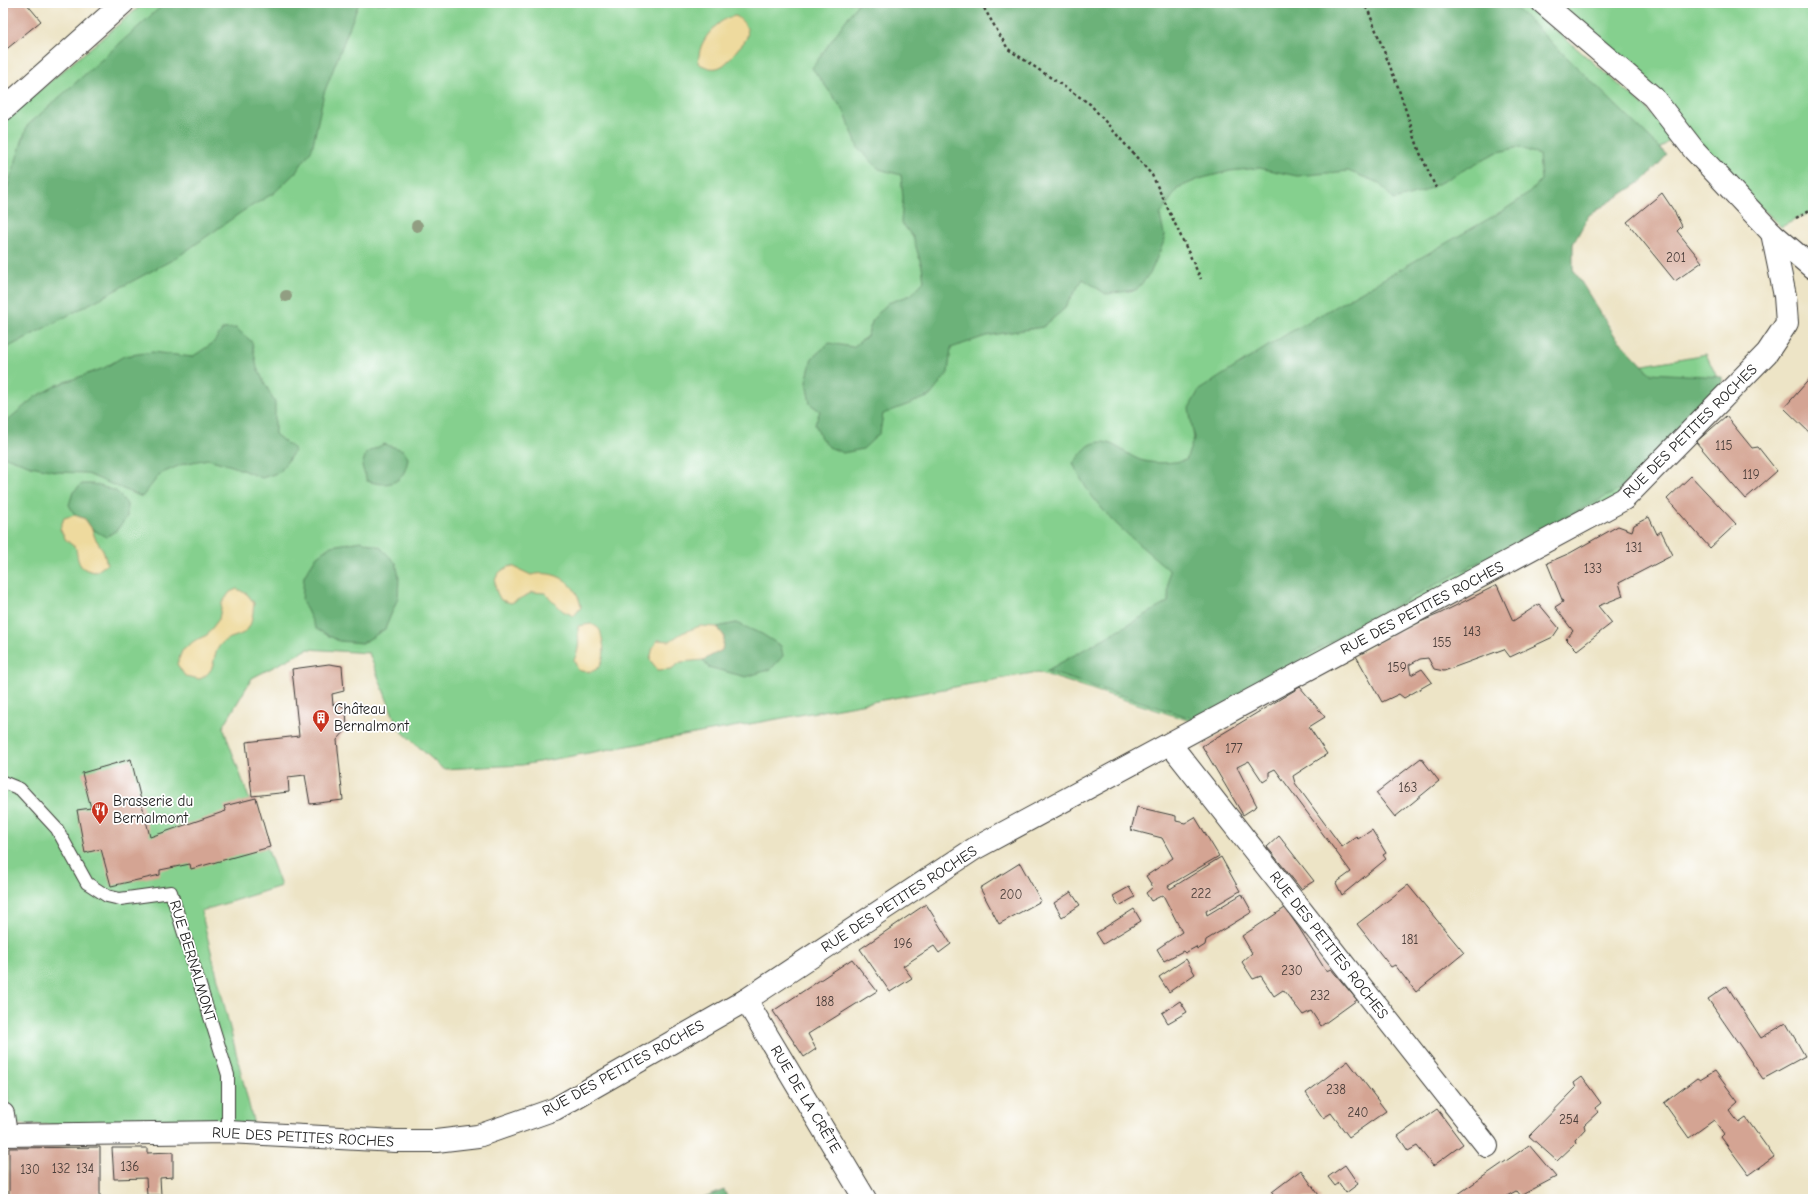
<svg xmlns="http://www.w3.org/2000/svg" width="1816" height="1202" viewBox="0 0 1816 1202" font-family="'Comic Neue',sans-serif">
<rect width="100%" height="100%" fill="#fff"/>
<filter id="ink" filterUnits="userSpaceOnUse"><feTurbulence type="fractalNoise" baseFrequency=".025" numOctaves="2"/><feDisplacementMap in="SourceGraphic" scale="8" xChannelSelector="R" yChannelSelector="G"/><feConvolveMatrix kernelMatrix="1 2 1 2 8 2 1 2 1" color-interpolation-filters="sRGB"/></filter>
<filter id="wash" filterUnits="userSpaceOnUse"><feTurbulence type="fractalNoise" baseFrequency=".012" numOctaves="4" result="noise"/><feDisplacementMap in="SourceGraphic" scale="16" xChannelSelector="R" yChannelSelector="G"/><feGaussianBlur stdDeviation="0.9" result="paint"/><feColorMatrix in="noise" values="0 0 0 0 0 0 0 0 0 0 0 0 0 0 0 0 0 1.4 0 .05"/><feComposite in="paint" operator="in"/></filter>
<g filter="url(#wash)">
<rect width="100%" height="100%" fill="#ede4c6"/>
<g fill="#85d08e" stroke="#507655">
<polygon points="144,3 1524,3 1646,108 1674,138 1561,220 1575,332 1627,368 1706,354 1723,390 1621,497 1194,722 1038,672 522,765 443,769 398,728 369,653 308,649 252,678 223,727 281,886 201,911 255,1129 10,1124 3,1016 3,121"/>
<polygon points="1552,3 1813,3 1813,211 1781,227"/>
</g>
<g fill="#6cb279" stroke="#44674a">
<polygon points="165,3 359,3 324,93 312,149 296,172 274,193 243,211 176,258 3,350 3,201 27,126"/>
<path d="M858 3H1511L1667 155 1644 180 1589 215 1573 244V269L1615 336 1650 373 1722 377 1723 390 1617 491 1375 616 1197 720 1046 671 1168 602 1169 570C1132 538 1093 510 1073 463 1078 458 1084 449 1090 445 1111 434 1125 457 1144 461 1158 464 1173 463 1186 460L1194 438 1189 408 1199 390 1287 334 1504 210 1528 194 1541 180 1539 155 1519 147 1495 153 1423 192 1394 200 1379 183 1348 171 1297 176 1259 168 1230 171 1199 179 1178 188 1160 215 1165 239 1150 274 1136 290 1106 294 1083 279 1063 310 1043 327 986 336 951 348 948 373 930 396 883 414 880 433 863 449 843 453 829 447 821 438 815 424 820 411 810 404 806 382 812 358 829 343 853 347 867 336 873 319 888 303 911 295 924 281 922 267 913 237 901 222 903 198 901 175 879 169 858 148 844 111 812 68Z"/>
<polygon points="236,328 252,342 257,368 275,403 275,434 295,450 280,472 262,478 232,466 208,459 183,464 160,474 142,497 85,473 59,472 31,466 3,456 3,424 35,397 57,385 104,368 124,356 152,352 192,357 213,343 223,329"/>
<path d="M384 444 403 450 408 458C405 483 390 488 367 481L362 466 366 453Z"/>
<polygon points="82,484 93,484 116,491 127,504 127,517 117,530 106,537 92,529 85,519 75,515 69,505 73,492"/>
<polygon points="361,541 380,547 396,563 399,577 398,598 385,629 363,643 339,641 316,629 302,600 304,576 317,556 331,546"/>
<polygon points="736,623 762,634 781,646 783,656 771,669 746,677 708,667 703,660 722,650 724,636 717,627"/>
<polygon points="724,1190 728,1199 702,1199"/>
</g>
<g fill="#eeda9e" stroke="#857b5d">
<path d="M736 16C743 21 751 29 746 39 744 43 739 47 736 51 724 67 717 74 698 63 699 58 699 52 701 47 706 34 721 17 736 16Z"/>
<path d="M75 515 85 519 92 529 95 538 103 550 107 564 96 572C79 570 78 563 76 548L66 540 60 529 64 518Z"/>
<path d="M512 566 531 575C555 569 577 582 581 607L574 616 563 611 545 593 533 592 511 603 501 600C491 585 493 571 512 566Z"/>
<path d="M237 589 247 594 254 603C253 610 253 620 249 627 243 638 229 635 221 644 209 658 220 668 200 679L185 676 177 664 182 651 194 641 207 635 219 619 222 603 230 592Z"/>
<path d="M591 624C594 625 597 627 599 629 601 631 601 635 602 638 607 657 602 678 578 670L574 660C581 646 578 641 578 626Z"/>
<polygon points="700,626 717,627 724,636 722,650 703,660 681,662 671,669 658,670 650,660 653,647 658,640 670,641 682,633"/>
</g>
<g id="blocks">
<g fill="#d4a493">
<polygon points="3,3 26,3 41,21 3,52"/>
<polygon points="1662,193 1674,211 1682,226 1677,231 1702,262 1675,281 1627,222"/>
<polygon points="1813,375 1813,436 1784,408"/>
<polygon points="1726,416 1752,448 1758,447 1777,471 1745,499 1696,442"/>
<polygon points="1691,476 1736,524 1710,548 1667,499"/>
<polygon points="1649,517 1657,534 1661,531 1673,555 1619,583 1623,596 1598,606 1612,623 1577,650 1566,639 1573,631 1555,607 1563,602 1547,563 1570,553 1618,526 1632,531 1634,525"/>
<polygon points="1497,585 1513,621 1539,604 1559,628 1553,637 1510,657 1504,649 1444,671 1434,669 1428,658 1420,659 1409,665 1411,675 1422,669 1432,682 1404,698 1399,694 1382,702 1356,656 1392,634 1439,614"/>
<polygon points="329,664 342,666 344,691 332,694 333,705 339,704 346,709 347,729 337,740 343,800 310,804 305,775 288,777 289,792 252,796 246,742 299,736 292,669"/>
<polygon points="1300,687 1325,717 1309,727 1327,754 1293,776 1295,783 1342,847 1356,837 1358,839 1372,830 1386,853 1383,855 1386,859 1342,895 1336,883 1351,872 1275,769 1269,772 1269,778 1263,782 1249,761 1237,767 1257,806 1243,815 1202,746"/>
<polygon points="1421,758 1439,781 1395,817 1376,793"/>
<polygon points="131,759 150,837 226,811 224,806 256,798 270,847 191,869 190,864 160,870 160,875 111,886 101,849 85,853 77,810 91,808 82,773"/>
<polygon points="1137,807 1176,816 1176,821 1185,823 1195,817 1219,856 1168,886 1170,889 1221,857 1240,891 1206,911 1207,915 1242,894 1252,912 1206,940 1205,945 1197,950 1196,947 1185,953 1183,951 1164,961 1157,949 1182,932 1163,895 1151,901 1146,893 1153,887 1146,876 1173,858 1162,838 1131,830"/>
<polygon points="1279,836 1314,881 1301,889 1267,847"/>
<polygon points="1020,863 1041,901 999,924 980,888"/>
<polygon points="1408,885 1464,953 1416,992 1395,965 1391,967 1357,924"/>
<polygon points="1129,887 1135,897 1119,906 1113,896"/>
<polygon points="1071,892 1080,905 1062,917 1054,903"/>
<polygon points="926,904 951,944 939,953 934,946 903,966 912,978 890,992 860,949"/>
<polygon points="1285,908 1299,928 1326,971 1331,969 1357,1000 1321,1026 1311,1011 1303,1015 1283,990 1274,996 1261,976 1253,979 1242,962 1252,953 1242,936"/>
<polygon points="1134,909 1141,921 1103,944 1096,933"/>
<polygon points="852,959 877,991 808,1034 816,1049 804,1057 773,1011"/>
<polygon points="1186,959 1195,974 1169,992 1159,977"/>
<polygon points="1727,986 1761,1038 1786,1023 1805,1056 1763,1079 1708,999"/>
<polygon points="1180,1001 1187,1012 1168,1023 1162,1013"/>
<polygon points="1348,1061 1386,1111 1349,1137 1331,1113 1323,1118 1306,1093"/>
<polygon points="1715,1071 1738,1102 1729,1110 1739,1123 1746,1118 1774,1157 1749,1175 1721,1137 1724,1134 1714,1120 1689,1138 1664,1103 1697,1078 1700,1080"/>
<polygon points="1582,1077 1601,1103 1595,1108 1598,1112 1584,1125 1585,1129 1575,1140 1576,1143 1557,1161 1529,1136 1576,1088 1574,1083"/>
<polygon points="1437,1109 1463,1144 1433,1166 1417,1146 1408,1151 1398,1136"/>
<polygon points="1529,1145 1556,1177 1520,1196 1516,1191 1505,1197 1506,1199 1451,1199"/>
<polygon points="100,1147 100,1199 9,1199 9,1148"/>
<polygon points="112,1148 147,1148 147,1153 173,1152 173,1177 160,1178 161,1195 147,1195 146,1178 114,1179"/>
<polygon points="1345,1165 1358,1184 1346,1193 1339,1183 1335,1186 1328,1177"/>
<polygon points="1301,1170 1321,1198 1277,1199 1272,1192"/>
</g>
</g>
</g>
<g filter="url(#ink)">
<use href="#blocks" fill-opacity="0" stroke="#3b3a36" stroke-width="1"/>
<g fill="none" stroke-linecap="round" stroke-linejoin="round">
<defs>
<polyline id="lane" points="3,782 20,789 57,829 87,883 107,896 120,899 171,892 228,1075 228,1132"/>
<g id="street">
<polyline points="1543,3 1653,97 1694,150 1772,233 1813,268"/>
<polyline points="3,110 123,3"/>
<polyline points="1170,744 1487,1146"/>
<polyline points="746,1000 865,1199"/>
<polyline points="3,1114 6,1135"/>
<polyline points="3,1135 228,1132 396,1141 436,1141 478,1136 555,1109 746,1000 974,849 1624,499 1767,353 1787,323 1785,296 1772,233"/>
</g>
</defs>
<use href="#lane" stroke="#3b3a36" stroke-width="14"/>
<use href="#street" stroke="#3b3a36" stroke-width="24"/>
<g stroke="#3b3a36" stroke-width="2.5" stroke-dasharray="3 3" stroke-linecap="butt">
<polyline points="981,3 1008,49 1090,104 1152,175 1201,279"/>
<polyline points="1361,3 1368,10 1398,87 1420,153 1436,188"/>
<polyline points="1796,218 1813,208"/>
</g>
<use href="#lane" stroke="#fff" stroke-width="12"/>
<use href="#street" stroke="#fff" stroke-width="22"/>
</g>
<g fill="#919e82">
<circle cx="417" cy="226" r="6"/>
<circle cx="286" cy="296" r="6"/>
</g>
</g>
<defs>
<symbol id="building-pin" viewBox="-11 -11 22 30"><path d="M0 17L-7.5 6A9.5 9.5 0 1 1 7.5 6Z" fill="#c8321e" stroke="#fff"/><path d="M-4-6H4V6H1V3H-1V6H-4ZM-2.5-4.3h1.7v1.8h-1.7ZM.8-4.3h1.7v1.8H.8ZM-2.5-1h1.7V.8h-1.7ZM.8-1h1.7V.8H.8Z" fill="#fff"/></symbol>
<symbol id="restaurant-pin" viewBox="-11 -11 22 30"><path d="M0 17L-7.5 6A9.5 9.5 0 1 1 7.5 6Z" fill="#c8321e" stroke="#fff"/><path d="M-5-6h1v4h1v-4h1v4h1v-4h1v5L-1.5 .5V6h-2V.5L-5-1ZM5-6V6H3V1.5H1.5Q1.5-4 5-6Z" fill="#fff"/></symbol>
</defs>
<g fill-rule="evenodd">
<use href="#building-pin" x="311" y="708" width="20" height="27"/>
<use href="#restaurant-pin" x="90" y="800" width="20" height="27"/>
</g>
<g text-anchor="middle" stroke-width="3.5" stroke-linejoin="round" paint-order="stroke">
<g font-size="13" fill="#4a3e3a">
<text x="1676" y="262">201</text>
<text x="1724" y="450">115</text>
<text x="1751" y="479">119</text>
<text x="1634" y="552">131</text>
<text x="1593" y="573">133</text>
<text x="1472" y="636">143</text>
<text x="1442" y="647">155</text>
<text x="1397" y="672">159</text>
<text x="1234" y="753">177</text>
<text x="1408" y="792">163</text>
<text x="1201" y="898">222</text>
<text x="1011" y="899">200</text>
<text x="1410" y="944">181</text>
<text x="903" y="948">196</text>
<text x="1292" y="975">230</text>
<text x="1320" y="1000">232</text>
<text x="825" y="1006">188</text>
<text x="1336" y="1094">238</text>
<text x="1358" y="1117">240</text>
<text x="1569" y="1124">254</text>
<text x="130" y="1171">136</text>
<text x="61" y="1173">132</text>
<text x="85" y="1173">134</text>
<text x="30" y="1174">130</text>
</g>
<g font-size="15" fill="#1c1c1c" stroke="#fff">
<text transform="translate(1690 431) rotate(-45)" y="5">RUE DES PETITES ROCHES</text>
<text transform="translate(1422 608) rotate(-28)" y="5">RUE DES PETITES ROCHES</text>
<text transform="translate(899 899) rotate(-33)" y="5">RUE DES PETITES ROCHES</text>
<text transform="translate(1329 945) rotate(52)" y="5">RUE DES PETITES ROCHES</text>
<text transform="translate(193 961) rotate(73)" y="5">RUE BERNALMONT</text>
<text transform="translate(623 1068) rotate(-29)" y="5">RUE DES PETITES ROCHES</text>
<text transform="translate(806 1099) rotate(59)" y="5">RUE DE LA CRÊTE</text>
<text transform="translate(303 1137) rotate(3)" y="5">RUE DES PETITES ROCHES</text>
</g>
<g font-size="15" fill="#1c1c1c" stroke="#fff" text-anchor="start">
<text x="334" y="714">Château<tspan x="334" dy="17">Bernalmont</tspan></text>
<text x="113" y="806">Brasserie du<tspan x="113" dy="17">Bernalmont</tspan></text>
</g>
</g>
<rect width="1816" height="1202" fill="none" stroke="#fff" stroke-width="16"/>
</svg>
